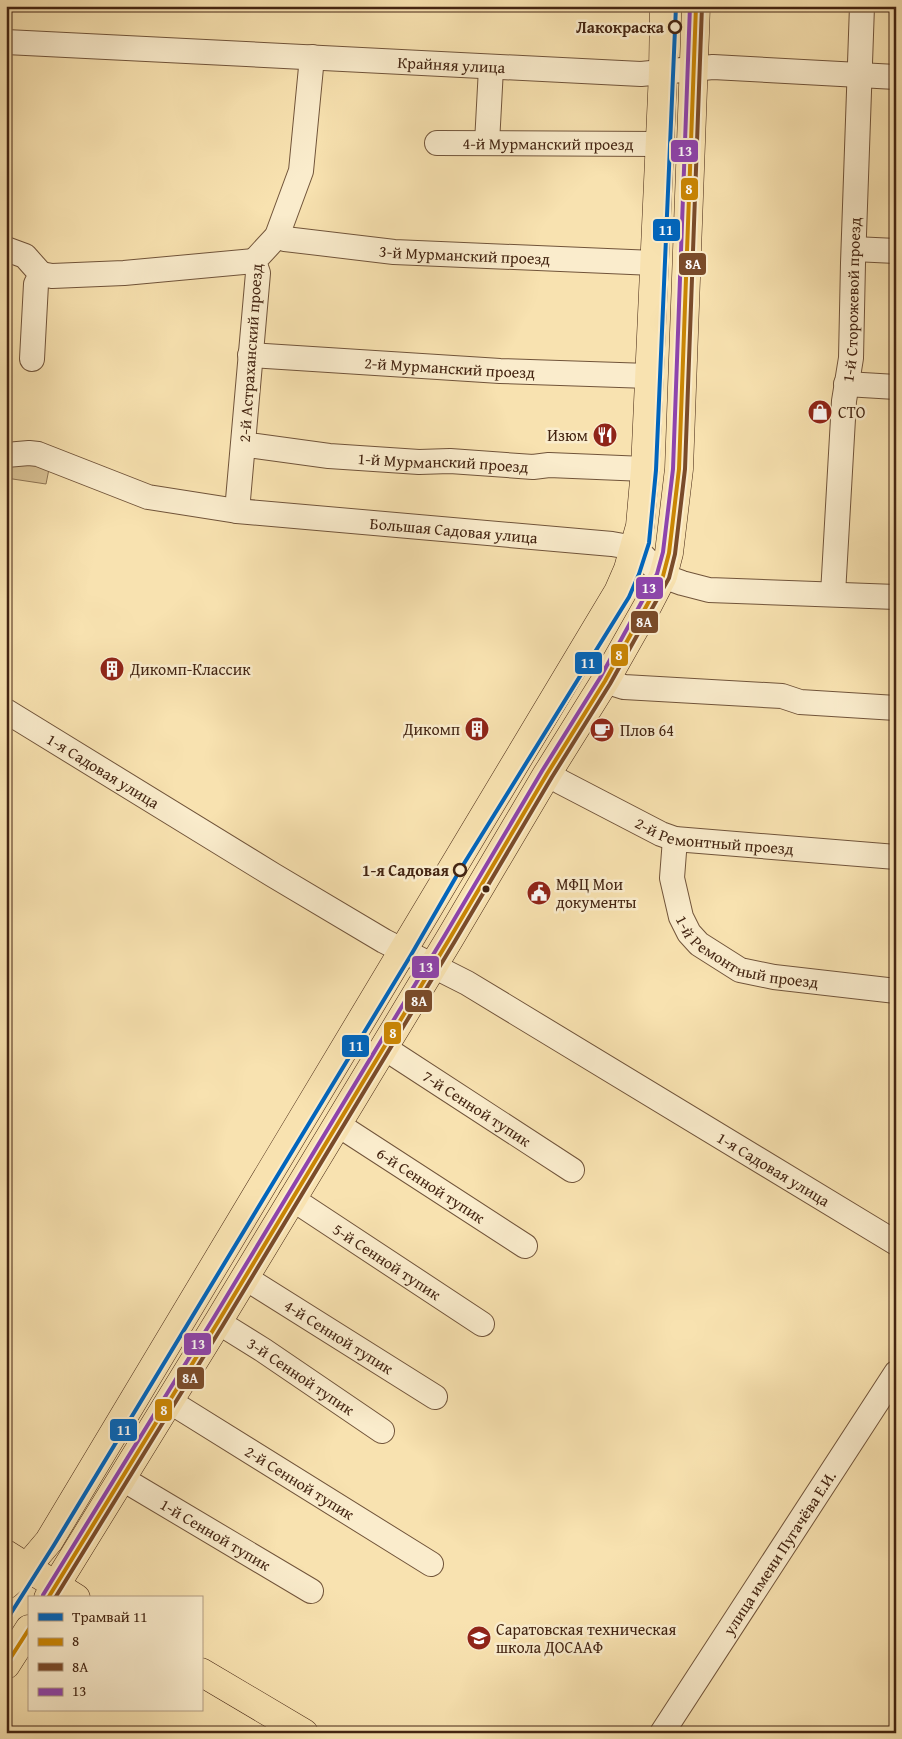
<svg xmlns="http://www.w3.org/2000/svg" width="902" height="1739" viewBox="0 0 902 1739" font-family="'Gentium Book Plus',serif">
<rect width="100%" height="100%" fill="#f8e2b0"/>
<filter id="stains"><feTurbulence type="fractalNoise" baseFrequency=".004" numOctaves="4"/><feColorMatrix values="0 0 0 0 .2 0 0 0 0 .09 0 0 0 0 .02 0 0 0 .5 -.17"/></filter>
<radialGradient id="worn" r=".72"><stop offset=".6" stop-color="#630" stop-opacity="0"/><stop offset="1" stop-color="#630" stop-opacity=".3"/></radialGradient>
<polygon fill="#d9c295" stroke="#8e7454" points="6,463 29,463 49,469 46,484 6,478"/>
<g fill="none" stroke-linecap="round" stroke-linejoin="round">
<defs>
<g id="minor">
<path id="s1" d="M6 42 641 74 713 67 896 77"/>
<path id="s2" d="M437 143 660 144"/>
<polyline points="487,143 491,68"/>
<path id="s3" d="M277 236 285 239 394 252 654 263"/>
<polyline points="6,249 25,256 41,274 36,284 32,359"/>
<polyline points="854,249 896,251"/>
<polyline points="41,274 52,276 124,273 254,261"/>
<path id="s4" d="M250 355 500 371 649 376"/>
<polyline points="846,384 896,387"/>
<path id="s5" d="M243 446H256L329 456 419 462 450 461 533 467 549 465 645 469"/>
<path id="s6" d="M6 455 29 453 38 454 148 497 237 511 612 544 635 548 663 576 682 583 709 590 896 597"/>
<polyline points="237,511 258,273 254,261 277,236 301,171 312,57"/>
<path id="s7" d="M833 594 844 401 851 358 853 263 862 6"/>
<polyline points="605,681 624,687 782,696 800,702 896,708"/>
<path id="s8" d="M6 711 273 875 384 941 467 983 896 1243"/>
<path id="s9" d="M547 774 561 782 661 834 675 839 896 857"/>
<path id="s10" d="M675 839 672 878 681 917 689 933 699 944 740 970 774 977 896 991"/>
<path id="s11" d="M383 1047 572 1170"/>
<path id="s12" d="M337 1124 525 1246"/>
<path id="s13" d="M291 1198 482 1324"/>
<path id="s14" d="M244 1277 435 1397"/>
<path id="s15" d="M218 1322 263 1350 382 1431"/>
<path id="s16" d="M169 1401 431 1564"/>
<path id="s17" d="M121 1478 311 1591"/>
<path id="s18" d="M662 1733 896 1373"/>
</g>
<g id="major">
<polyline points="6,1554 76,1598"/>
<polyline points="6,1585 27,1567 49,1541 618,592 628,569 640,526 645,469 663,72 664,6"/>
<polyline points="48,1598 218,1322 450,938 547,774 605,681 648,605 663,576 669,553 679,469 696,6"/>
<polyline points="6,1665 29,1629"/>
<polyline points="201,1672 304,1733"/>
</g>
</defs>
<use href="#minor" stroke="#71543a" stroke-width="26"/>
<use href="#major" stroke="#442512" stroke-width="29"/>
<use href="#minor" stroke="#faeccc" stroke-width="24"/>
<use href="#major" stroke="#f8e2b0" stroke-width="28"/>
<defs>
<g id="bus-1">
<polyline points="48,1598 218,1322 450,938 547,774 605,681 663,576 669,553 679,469 696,6"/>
<polyline points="6,1665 29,1629"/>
</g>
<polyline id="bus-2" points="55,1598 223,1325 455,941 552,777 610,684 669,578 675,554 685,469 702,6"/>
<polyline id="bus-3" points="43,1595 213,1319 445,935 542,771 600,678 657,574 663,552 673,469 690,6"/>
</defs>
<use href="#bus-1" stroke="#faeccc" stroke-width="8"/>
<use href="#bus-2" stroke="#faeccc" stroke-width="8"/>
<use href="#bus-3" stroke="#faeccc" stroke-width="8"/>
<use href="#bus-1" stroke="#ca8604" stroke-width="4"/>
<use href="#bus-2" stroke="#7a4b2a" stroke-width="4"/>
<use href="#bus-3" stroke="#8e44ad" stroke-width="4"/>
<defs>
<polyline id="tram-1" points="6,1621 54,1545 411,955 460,870 629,597 639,574 649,543 656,470 676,6"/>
</defs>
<use href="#tram-1" stroke="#faeccc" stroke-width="8"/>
<use href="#tram-1" stroke="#0065bd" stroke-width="4"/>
</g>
<defs>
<symbol id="shop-disc" viewBox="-11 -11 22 22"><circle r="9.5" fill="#8f2418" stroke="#faeccc"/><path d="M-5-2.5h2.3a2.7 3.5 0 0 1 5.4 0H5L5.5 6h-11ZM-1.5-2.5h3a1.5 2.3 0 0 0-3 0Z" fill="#fff"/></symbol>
<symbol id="restaurant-disc" viewBox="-11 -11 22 22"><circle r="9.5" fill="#8f2418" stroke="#faeccc"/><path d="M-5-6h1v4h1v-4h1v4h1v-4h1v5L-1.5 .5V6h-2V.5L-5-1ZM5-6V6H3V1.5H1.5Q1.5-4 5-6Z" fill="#fff"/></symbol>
<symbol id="building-disc" viewBox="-11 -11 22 22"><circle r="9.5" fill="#8f2418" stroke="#faeccc"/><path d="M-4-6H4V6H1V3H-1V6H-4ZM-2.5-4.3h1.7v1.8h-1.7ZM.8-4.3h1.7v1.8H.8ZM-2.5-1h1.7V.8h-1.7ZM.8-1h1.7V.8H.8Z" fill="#fff"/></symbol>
<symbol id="cafe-disc" viewBox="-11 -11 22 22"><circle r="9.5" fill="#8f2418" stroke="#faeccc"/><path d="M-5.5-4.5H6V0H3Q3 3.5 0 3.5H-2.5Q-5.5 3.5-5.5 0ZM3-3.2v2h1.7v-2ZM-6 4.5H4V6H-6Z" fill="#fff"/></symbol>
<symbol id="civic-disc" viewBox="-11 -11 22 22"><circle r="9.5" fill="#8f2418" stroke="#faeccc"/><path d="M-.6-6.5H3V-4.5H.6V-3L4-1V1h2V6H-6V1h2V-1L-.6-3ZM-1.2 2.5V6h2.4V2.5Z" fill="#fff"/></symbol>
<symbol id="university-disc" viewBox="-11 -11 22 22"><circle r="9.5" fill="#8f2418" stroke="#faeccc"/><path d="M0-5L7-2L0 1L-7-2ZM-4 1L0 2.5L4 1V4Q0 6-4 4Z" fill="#fff"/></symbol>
</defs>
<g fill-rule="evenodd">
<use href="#shop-disc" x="806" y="398" width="28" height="28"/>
<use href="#restaurant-disc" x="591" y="421" width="28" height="28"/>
<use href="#building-disc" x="98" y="655" width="28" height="28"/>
<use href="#building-disc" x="463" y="715" width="28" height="28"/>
<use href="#cafe-disc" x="588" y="716" width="28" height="28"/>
<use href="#civic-disc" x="525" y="879" width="28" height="28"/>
<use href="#university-disc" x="465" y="1624" width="28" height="28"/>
</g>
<g fill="#faeccc" stroke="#442512" stroke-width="2.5">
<circle cx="675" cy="27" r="6"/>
<circle cx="460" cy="870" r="6"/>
</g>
<circle fill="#442512" stroke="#faeccc" stroke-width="2" cx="486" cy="889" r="4.5"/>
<g text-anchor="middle" stroke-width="5" stroke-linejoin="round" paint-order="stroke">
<g font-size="16" font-weight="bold" fill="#442512" stroke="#faeccc" text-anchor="end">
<text x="664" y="33">Лакокраска</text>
<text x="449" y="876">1-я Садовая</text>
</g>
<g font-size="16" fill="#442512" stroke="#faeccc">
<text dy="6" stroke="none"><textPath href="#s1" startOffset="446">Крайняя улица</textPath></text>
<text dy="6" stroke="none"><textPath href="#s2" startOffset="111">4-й Мурманский проезд</textPath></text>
<text dy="6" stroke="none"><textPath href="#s3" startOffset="189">3-й Мурманский проезд</textPath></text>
<text dy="6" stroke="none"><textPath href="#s7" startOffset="295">1-й Сторожевой проезд</textPath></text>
<text transform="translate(250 353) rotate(-86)" y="6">2-й Астраханский проезд</text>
<text dy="6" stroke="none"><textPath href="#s4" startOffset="200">2-й Мурманский проезд</textPath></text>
<text dy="6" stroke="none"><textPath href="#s5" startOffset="201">1-й Мурманский проезд</textPath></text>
<text dy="6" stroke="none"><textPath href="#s6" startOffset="458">Большая Садовая улица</textPath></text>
<text dy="6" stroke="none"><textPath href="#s8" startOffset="114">1-я Садовая улица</textPath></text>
<text dy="6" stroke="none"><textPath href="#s9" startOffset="182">2-й Ремонтный проезд</textPath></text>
<text dy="6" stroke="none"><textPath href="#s10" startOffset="159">1-й Ремонтный проезд</textPath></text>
<text dy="6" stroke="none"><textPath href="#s11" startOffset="112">7-й Сенной тупик</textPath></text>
<text dy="6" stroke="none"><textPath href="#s8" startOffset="894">1-я Садовая улица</textPath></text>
<text dy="6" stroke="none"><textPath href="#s12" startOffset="112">6-й Сенной тупик</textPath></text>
<text dy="6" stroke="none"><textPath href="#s13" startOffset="115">5-й Сенной тупик</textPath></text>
<text dy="6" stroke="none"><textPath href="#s14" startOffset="112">4-й Сенной тупик</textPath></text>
<text dy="6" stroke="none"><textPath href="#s15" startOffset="99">3-й Сенной тупик</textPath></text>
<text dy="6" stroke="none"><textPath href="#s16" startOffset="154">2-й Сенной тупик</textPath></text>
<text dy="6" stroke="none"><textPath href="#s17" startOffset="110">1-й Сенной тупик</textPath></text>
<text dy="6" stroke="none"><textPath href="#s18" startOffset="215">улица имени Пугачёва Е.И.</textPath></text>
</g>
<g font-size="16" fill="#442512" stroke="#faeccc" text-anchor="start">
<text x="838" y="418">СТО</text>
<text x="588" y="441" text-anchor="end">Изюм</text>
<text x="130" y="675">Дикомп-Классик</text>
<text x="460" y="735" text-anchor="end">Дикомп</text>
<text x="620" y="736">Плов 64</text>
<text x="556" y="890">МФЦ Мои<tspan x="556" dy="18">документы</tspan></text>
<text x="496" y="1635">Саратовская техническая<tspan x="496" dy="18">школа ДОСААФ</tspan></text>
</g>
</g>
<g stroke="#faeccc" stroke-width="2">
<rect x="670" y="139" width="29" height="24" rx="5" fill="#8e44ad"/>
<rect x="680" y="177" width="19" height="24" rx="5" fill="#ca8604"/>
<rect x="652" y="218" width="29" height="24" rx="5" fill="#0065bd"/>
<rect x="678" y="252" width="29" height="24" rx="5" fill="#7a4b2a"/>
<rect x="635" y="576" width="29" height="24" rx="5" fill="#8e44ad"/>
<rect x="630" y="610" width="29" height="24" rx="5" fill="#7a4b2a"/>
<rect x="610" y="643" width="19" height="24" rx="5" fill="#ca8604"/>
<rect x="574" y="651" width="29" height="24" rx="5" fill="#0065bd"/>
<rect x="411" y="955" width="29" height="24" rx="5" fill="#8e44ad"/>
<rect x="404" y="989" width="29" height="24" rx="5" fill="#7a4b2a"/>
<rect x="383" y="1021" width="19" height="24" rx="5" fill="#ca8604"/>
<rect x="341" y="1034" width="29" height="24" rx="5" fill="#0065bd"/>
<rect x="183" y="1332" width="29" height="24" rx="5" fill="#8e44ad"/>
<rect x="176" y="1366" width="29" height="24" rx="5" fill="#7a4b2a"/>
<rect x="154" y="1398" width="19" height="24" rx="5" fill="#ca8604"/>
<rect x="109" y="1418" width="29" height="24" rx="5" fill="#0065bd"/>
</g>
<g font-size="14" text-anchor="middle" font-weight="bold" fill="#fff">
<text x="685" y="156">13</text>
<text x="689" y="194">8</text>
<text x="666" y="235">11</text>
<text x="693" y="269">8А</text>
<text x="649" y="593">13</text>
<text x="644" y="627">8А</text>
<text x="619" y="660">8</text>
<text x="588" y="668">11</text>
<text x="426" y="972">13</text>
<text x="419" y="1006">8А</text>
<text x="393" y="1038">8</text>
<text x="356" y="1051">11</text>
<text x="198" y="1349">13</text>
<text x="190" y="1383">8А</text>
<text x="164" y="1415">8</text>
<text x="124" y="1435">11</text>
</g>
<rect width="902" height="1739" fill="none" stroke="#f8e2b0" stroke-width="25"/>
<rect x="8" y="8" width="887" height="1724" fill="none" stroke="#442512" stroke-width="2.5"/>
<rect x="12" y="12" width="877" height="1714" fill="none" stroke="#442512"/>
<rect x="28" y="1596" width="175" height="115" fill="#faeccc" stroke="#b19c82"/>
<rect x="38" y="1613" width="25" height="8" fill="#0065bd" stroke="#b19c82"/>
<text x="72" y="1622" font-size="15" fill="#442512">Трамвай 11</text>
<rect x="38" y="1638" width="25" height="8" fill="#ca8604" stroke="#b19c82"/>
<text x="72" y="1646" font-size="15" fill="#442512">8</text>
<rect x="38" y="1663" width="25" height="8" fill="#7a4b2a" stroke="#b19c82"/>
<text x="72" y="1672" font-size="15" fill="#442512">8А</text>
<rect x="38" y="1688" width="25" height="8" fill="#8e44ad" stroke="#b19c82"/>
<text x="72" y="1696" font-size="15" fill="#442512">13</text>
<rect width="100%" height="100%" filter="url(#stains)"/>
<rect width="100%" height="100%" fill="url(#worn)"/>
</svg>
